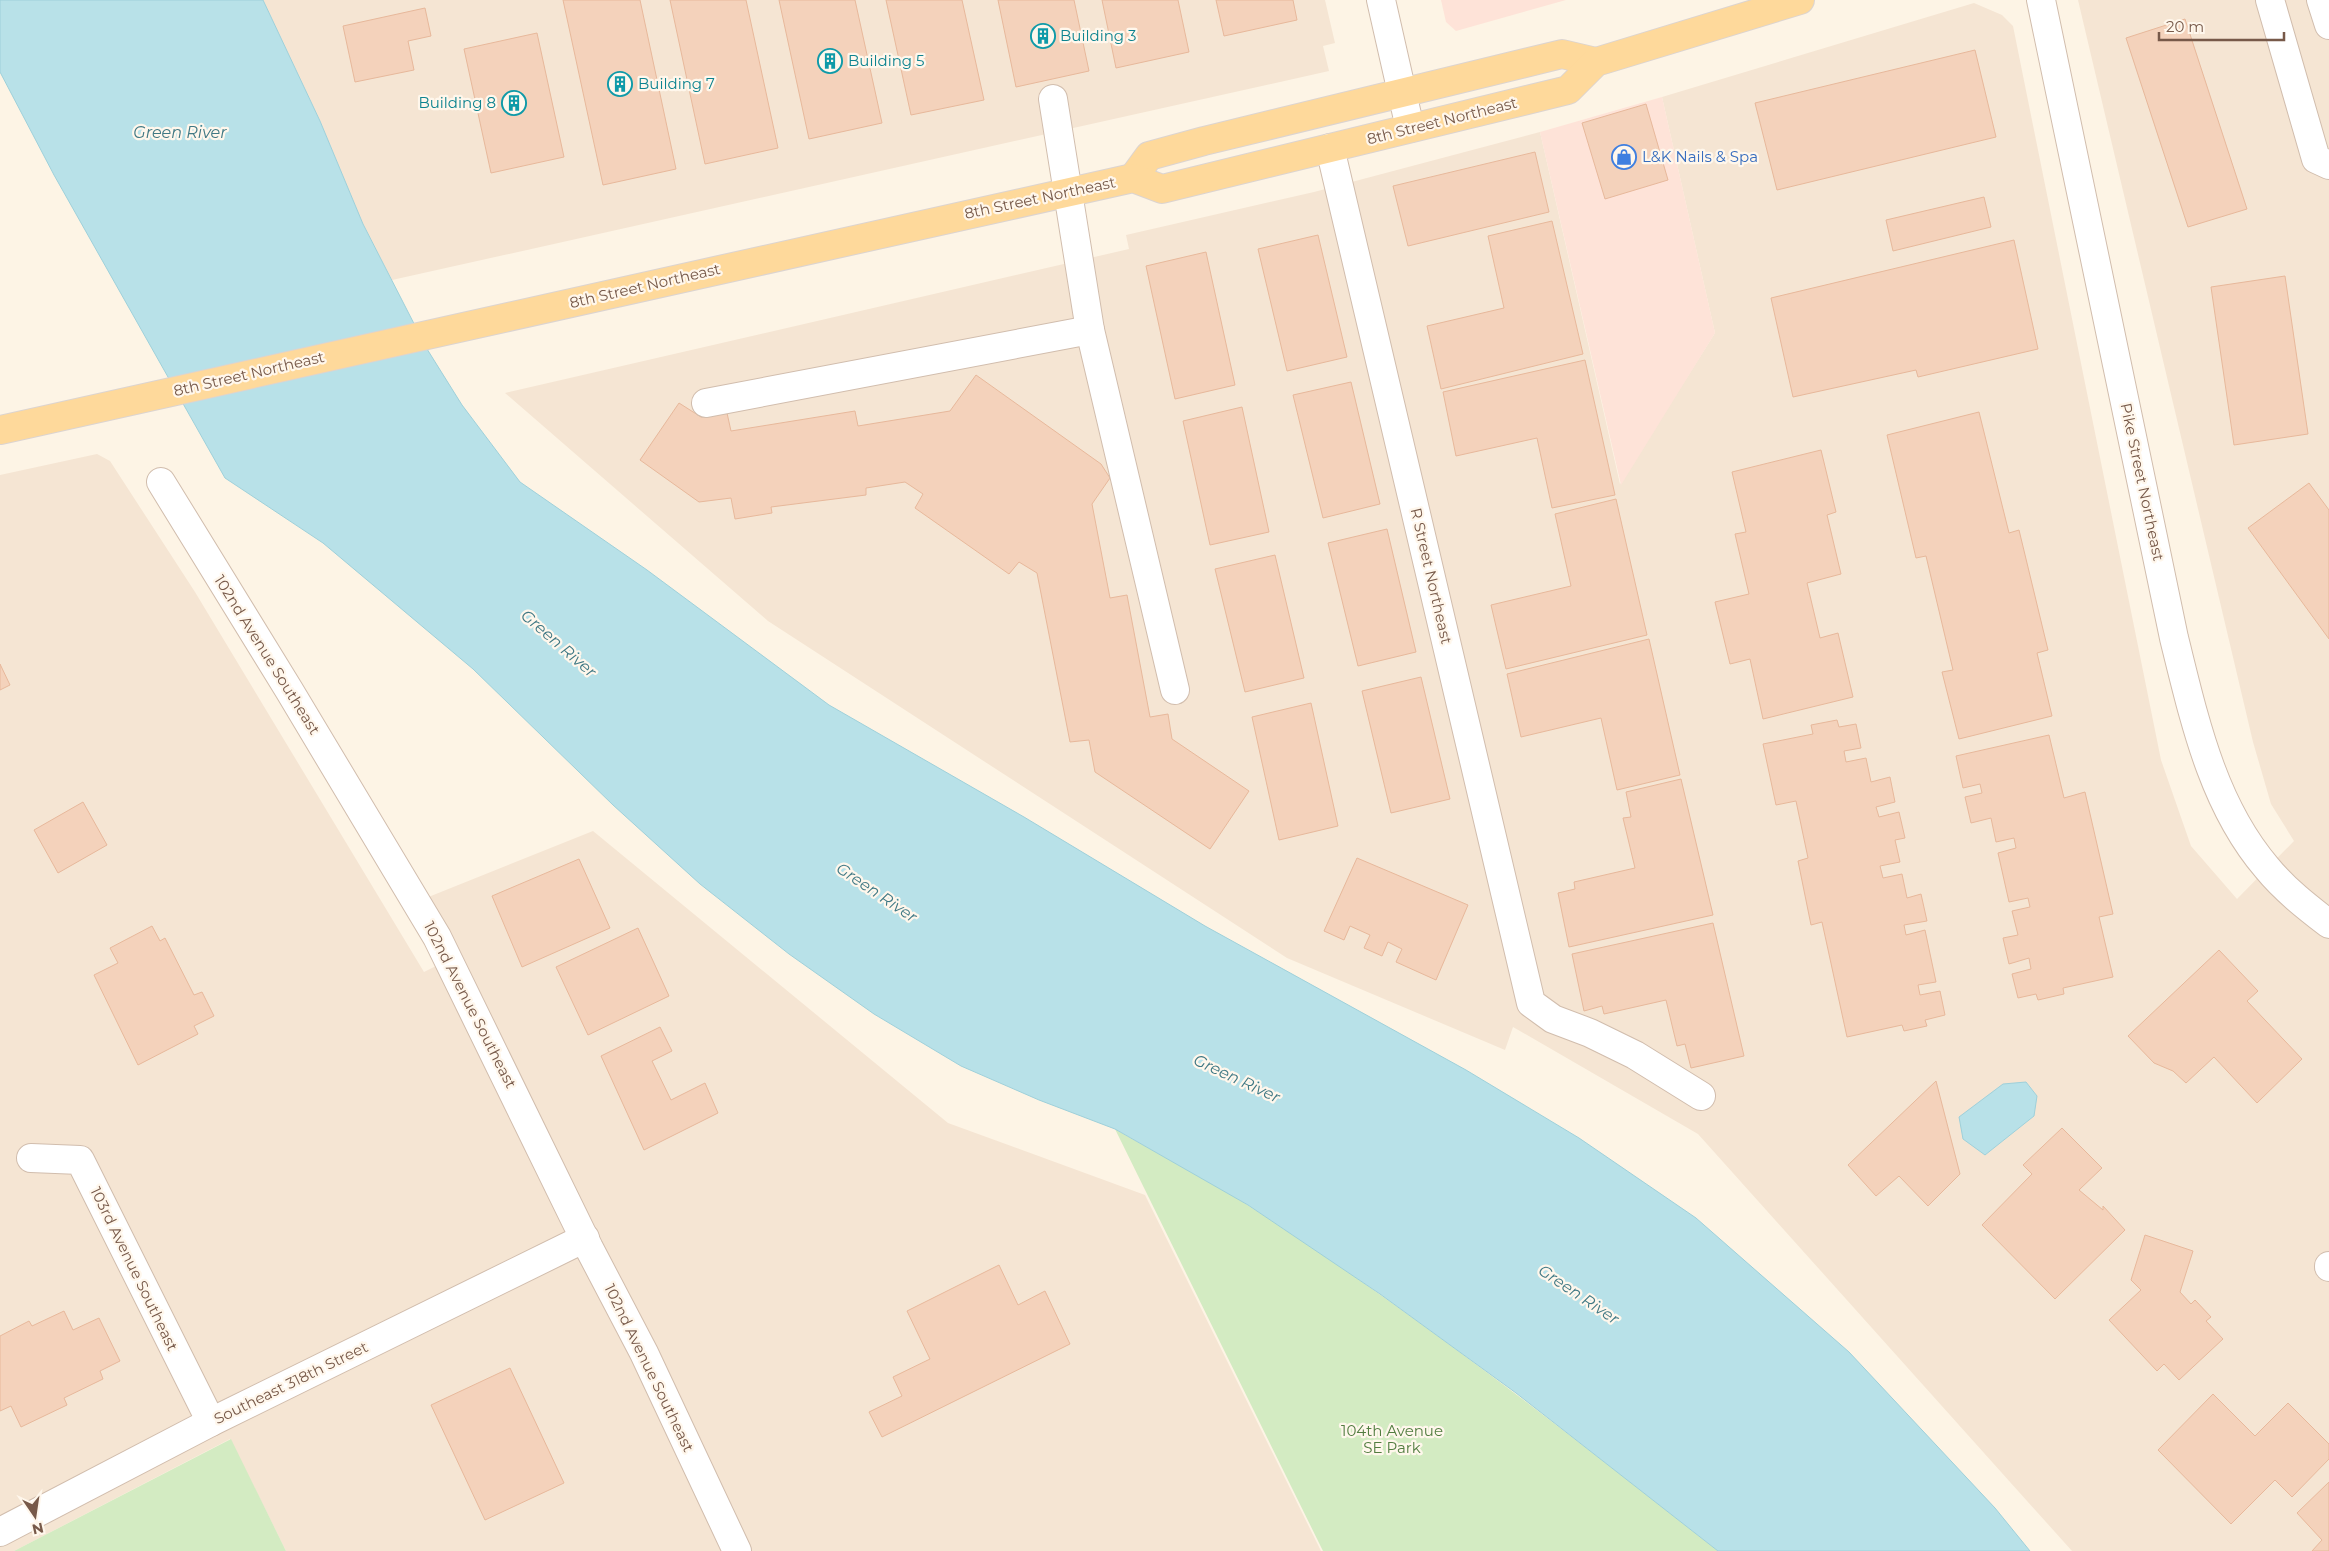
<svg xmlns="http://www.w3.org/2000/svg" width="2329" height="1551" viewBox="0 0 2329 1551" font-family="Montserrat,sans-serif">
<rect width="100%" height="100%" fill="#fdf4e5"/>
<g fill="#f5e5d3">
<polygon points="263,0 1325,0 1335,43 1323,46 1329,71 392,280 363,224 320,121"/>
<polygon points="2078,0 2329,0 2329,1551 2072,1551 1698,1134 1513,1027 1505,1050 1287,958 768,621 505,393 1129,249 1126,235 1314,192 1540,132 1620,484 1715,333 1662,97 1974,3 2002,15 2013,26 2161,760 2191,846 2237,899 2294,841 2271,804 2253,742"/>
<polygon points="97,454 110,461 195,592 424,972 448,960 416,902 593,831 948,1123 1145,1195 1321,1551 286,1551 230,1439 14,1551 0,1551 0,475"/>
</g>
<g fill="#fee3d8">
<polygon points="1441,0 1566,0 1456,31 1446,22"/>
<polygon points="1662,97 1715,333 1621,485 1540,132"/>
</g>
<g fill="#d3ebc2">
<path d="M1115 1129C1159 1155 1206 1178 1249 1206 1413 1311 1565 1431 1718 1551H1323Z"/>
<polygon points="231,1439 286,1551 14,1551"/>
</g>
<g fill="#b8e1e8" stroke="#9ed0da">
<polygon points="0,0 263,0 320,121 363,224 427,349 462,405 520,482 647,570 829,705 1024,817 1205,926 1466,1070 1579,1138 1696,1218 1849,1352 1995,1508 2030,1551 1718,1551 1516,1393 1380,1294 1248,1205 1115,1129 1039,1100 961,1066 874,1014 789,954 700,884 613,805 473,669 323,543 225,478 54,175 0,72"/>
<polygon points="2026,1082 2037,1096 2034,1116 1985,1155 1963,1139 1959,1117 2003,1084"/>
</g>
<g fill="#f4d2bb" stroke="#e7b89b">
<polygon points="563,0 640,0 676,169 603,185"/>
<polygon points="670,0 746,0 778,148 705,164"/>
<polygon points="779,0 855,0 882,123 809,139"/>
<polygon points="886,0 962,0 984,100 911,115"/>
<polygon points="998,0 1074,0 1089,71 1016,87"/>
<polygon points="1102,0 1178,0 1189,52 1116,68"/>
<polygon points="1216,0 1293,0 1297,20 1224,36"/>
<polygon points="425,8 431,36 408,41 414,70 355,82 343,26"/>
<polygon points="2185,19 2247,209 2188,227 2126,38"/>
<polygon points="537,33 564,157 491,173 464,49"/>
<polygon points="1975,50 1996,137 1777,190 1755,103"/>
<polygon points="1646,104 1668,180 1605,199 1582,123"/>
<polygon points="1535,152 1549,212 1408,246 1393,186"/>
<polygon points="1984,197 1991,227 1893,251 1886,220"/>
<polygon points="1552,221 1583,354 1441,389 1427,326 1504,308 1488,236"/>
<polygon points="1318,235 1347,357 1287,371 1258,249"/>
<polygon points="2014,240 2038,349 1918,377 1916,370 1793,397 1771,298"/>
<polygon points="1206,252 1235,385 1175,399 1146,266"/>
<polygon points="2285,276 2308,434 2234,445 2211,287"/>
<polygon points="1585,360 1615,495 1552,508 1537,438 1456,456 1443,392"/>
<polygon points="976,375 1101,464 1110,478 1092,504 1110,598 1127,595 1150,717 1168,714 1172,739 1249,791 1210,849 1095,772 1089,740 1070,742 1037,573 1019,562 1009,574 915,508 923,494 905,482 866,488 866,495 771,507 772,513 735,519 731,498 699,502 640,460 679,403 701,417 727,413 731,431 855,411 858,426 950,411"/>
<polygon points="1351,382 1380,504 1323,518 1293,395"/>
<polygon points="1242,407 1269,532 1210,545 1183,421"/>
<polygon points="1979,412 2009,533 2019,530 2048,650 2037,653 2052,716 1959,739 1942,672 1953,670 1926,556 1916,558 1887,435"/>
<polygon points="1821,450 1836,512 1827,515 1841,574 1807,583 1820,638 1838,633 1853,697 1763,719 1750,659 1730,664 1715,602 1749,594 1735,534 1746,532 1732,472"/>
<polygon points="2309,483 2329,510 2329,639 2248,528"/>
<polygon points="1616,499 1647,635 1506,669 1491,605 1571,586 1555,514"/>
<polygon points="1387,529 1416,652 1358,666 1328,543"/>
<polygon points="1275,555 1304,678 1245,692 1215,569"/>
<polygon points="1649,639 1680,775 1617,790 1601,718 1521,737 1507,674"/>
<polygon points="0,664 10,685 0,690"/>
<polygon points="1421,677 1450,799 1391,813 1362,691"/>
<polygon points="1311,703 1338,826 1279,840 1252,717"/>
<polygon points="1837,720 1839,727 1856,724 1861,748 1844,751 1846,762 1866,758 1871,782 1890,777 1895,802 1876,807 1879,817 1899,812 1905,838 1895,840 1900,862 1880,866 1883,878 1902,874 1907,898 1921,894 1927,921 1904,925 1906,935 1925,930 1936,982 1918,985 1920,995 1940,991 1945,1015 1925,1020 1927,1026 1904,1031 1902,1025 1847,1037 1822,922 1811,925 1798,861 1808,858 1796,801 1776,805 1763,744 1813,734 1811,725"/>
<polygon points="2049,735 2064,798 2085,792 2113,914 2099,917 2113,977 2063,988 2064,994 2038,1000 2036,994 2018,998 2012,974 2031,969 2029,958 2009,964 2003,938 2018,935 2012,911 2030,907 2028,898 2009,902 1998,853 2016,848 2014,838 1996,842 1991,818 1971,823 1965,797 1982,793 1980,784 1963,788 1956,756"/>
<polygon points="1681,779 1713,915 1569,947 1558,893 1575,889 1574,882 1635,868 1623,818 1631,817 1626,792"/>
<polygon points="83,802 107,845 58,873 34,830"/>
<polygon points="1357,858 1468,905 1436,980 1396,962 1402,949 1388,942 1382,956 1364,948 1370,935 1350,926 1344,940 1324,931"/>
<polygon points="579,859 610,928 522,967 492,896"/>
<polygon points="1713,923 1744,1056 1691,1068 1685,1044 1677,1046 1666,1000 1604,1014 1602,1006 1584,1011 1572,954"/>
<polygon points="152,926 160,941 165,938 194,995 202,992 214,1016 194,1026 198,1034 138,1065 94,975 118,963 110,948"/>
<polygon points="638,928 669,996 588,1035 556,967"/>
<polygon points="2219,950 2258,991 2247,1001 2302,1059 2257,1103 2214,1057 2186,1083 2173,1071 2154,1063 2128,1036"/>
<polygon points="660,1027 672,1051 652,1061 671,1100 705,1083 718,1113 644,1150 601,1056"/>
<polygon points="1936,1081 1960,1174 1928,1206 1899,1176 1876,1196 1848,1165"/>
<polygon points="2062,1128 2102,1168 2079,1190 2103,1210 2103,1206 2125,1230 2055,1299 1982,1225 2032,1174 2023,1165"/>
<polygon points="2145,1235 2193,1251 2180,1292 2191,1304 2195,1300 2211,1317 2206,1321 2223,1339 2179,1380 2164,1364 2157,1371 2109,1320 2141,1290 2131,1280"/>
<polygon points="999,1265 1018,1305 1045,1291 1070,1344 882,1437 869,1412 902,1396 893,1377 930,1359 907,1311"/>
<polygon points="64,1311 73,1330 99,1318 120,1361 100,1371 103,1379 64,1398 67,1405 21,1427 11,1406 0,1411 0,1336 29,1321 32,1326"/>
<polygon points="510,1368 564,1483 485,1520 431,1405"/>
<polygon points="2213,1394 2255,1436 2288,1403 2329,1444 2329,1459 2292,1497 2275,1480 2231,1524 2158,1450"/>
<polygon points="2329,1482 2329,1551 2312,1551 2322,1540 2297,1513"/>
</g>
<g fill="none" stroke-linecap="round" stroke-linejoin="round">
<defs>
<g id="minor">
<polyline points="1381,0 1410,128"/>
<path d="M2041 0 2174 638C2194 718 2212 804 2267 868 2285 890 2307 907 2329 924"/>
<polyline points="2270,0 2316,159 2329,165"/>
<polyline points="2321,0 2329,25"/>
<polyline points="1053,99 1090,330 1175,690"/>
<polyline points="1330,148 1531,1003 1553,1019 1590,1033 1635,1055 1701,1096"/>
<polyline points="706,403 1090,330"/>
<polyline points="161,482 289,690 437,937 589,1248 644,1353 737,1551"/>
<polyline points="31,1158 80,1160 211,1422"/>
<polyline points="2329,1267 2329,1266"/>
<polyline points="0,1532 211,1422 585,1238"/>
</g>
<g id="major">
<polyline points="1133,178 1149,156 1204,141 1562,54 1596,62"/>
<polyline points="0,430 1133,178 1162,189 1568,90 1596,62 1800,0"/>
</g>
</defs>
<use href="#minor" stroke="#d1bdad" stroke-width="30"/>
<use href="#major" stroke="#dcd4d0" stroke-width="30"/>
<use href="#minor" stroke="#fff" stroke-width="28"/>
<use href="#major" stroke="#fed99b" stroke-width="28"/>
</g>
<defs>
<symbol id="building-ring" viewBox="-11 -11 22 22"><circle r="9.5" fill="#fff7ec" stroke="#0f9aa8" stroke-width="1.5"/><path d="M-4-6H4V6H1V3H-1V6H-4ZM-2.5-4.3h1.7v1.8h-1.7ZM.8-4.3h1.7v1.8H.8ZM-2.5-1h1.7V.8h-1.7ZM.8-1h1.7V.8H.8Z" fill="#0f9aa8"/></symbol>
<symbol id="shop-ring" viewBox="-11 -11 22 22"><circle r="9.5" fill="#fff7ec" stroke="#3f7fe0" stroke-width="1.5"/><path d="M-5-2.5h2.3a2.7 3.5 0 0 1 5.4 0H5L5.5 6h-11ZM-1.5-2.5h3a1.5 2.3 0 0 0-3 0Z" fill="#3f7fe0"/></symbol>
</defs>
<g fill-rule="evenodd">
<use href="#building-ring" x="1029" y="22" width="28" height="28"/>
<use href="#building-ring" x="816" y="47" width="28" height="28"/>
<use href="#building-ring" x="606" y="70" width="28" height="28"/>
<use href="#building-ring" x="500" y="89" width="28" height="28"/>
<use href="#shop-ring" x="1610" y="143" width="28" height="28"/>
</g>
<g text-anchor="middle" stroke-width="4.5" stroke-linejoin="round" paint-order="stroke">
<g font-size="15" fill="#0d838f" stroke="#fff7ec" text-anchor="start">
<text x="1060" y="41">Building 3</text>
<text x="848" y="66">Building 5</text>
<text x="638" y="89">Building 7</text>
<text x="496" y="108" text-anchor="end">Building 8</text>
</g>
<g font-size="15" fill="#775949" stroke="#fff7ec">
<text transform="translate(1442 121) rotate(-14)" y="5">8th Street Northeast</text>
<text transform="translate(1040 198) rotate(-12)" y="5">8th Street Northeast</text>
<text transform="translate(645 286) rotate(-13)" y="5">8th Street Northeast</text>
<text transform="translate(249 374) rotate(-13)" y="5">8th Street Northeast</text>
<text transform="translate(2142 482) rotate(78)" y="5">Pike Street Northeast</text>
<text transform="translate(1431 576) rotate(77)" y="5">R Street Northeast</text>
<text transform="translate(267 655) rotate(58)" y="5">102nd Avenue Southeast</text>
<text transform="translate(470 1005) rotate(63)" y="5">102nd Avenue Southeast</text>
<text transform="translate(134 1269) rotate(64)" y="5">103rd Avenue Southeast</text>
<text transform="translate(649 1368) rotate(64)" y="5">102nd Avenue Southeast</text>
<text transform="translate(291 1383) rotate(-26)" y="5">Southeast 318th Street</text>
</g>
<g font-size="15" fill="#366cbe" stroke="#fff7ec" text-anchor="start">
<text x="1642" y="162">L&amp;K Nails &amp; Spa</text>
</g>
<g font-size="15" fill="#527d40" stroke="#fff7ec">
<text x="1392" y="1436">104th Avenue<tspan x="1392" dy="17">SE Park</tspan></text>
</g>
<g font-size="16" font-style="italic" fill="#3f7884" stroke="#fff7ec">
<text x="180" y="138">Green River</text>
<text transform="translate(559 643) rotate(41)" y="6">Green River</text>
<text transform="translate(877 892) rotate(34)" y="6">Green River</text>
<text transform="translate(1237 1078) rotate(25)" y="6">Green River</text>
<text transform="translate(1579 1294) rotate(34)" y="6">Green River</text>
</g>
</g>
<g transform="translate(35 1516) rotate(167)" stroke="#fff7ec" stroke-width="4" paint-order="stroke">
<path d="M0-4L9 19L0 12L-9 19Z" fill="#775949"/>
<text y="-8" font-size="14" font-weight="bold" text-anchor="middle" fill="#775949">N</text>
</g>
<path d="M2159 32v8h125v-8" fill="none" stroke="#775949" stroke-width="2.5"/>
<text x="2166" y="32" font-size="15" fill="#775949" stroke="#fff7ec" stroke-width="4" paint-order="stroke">20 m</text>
</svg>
